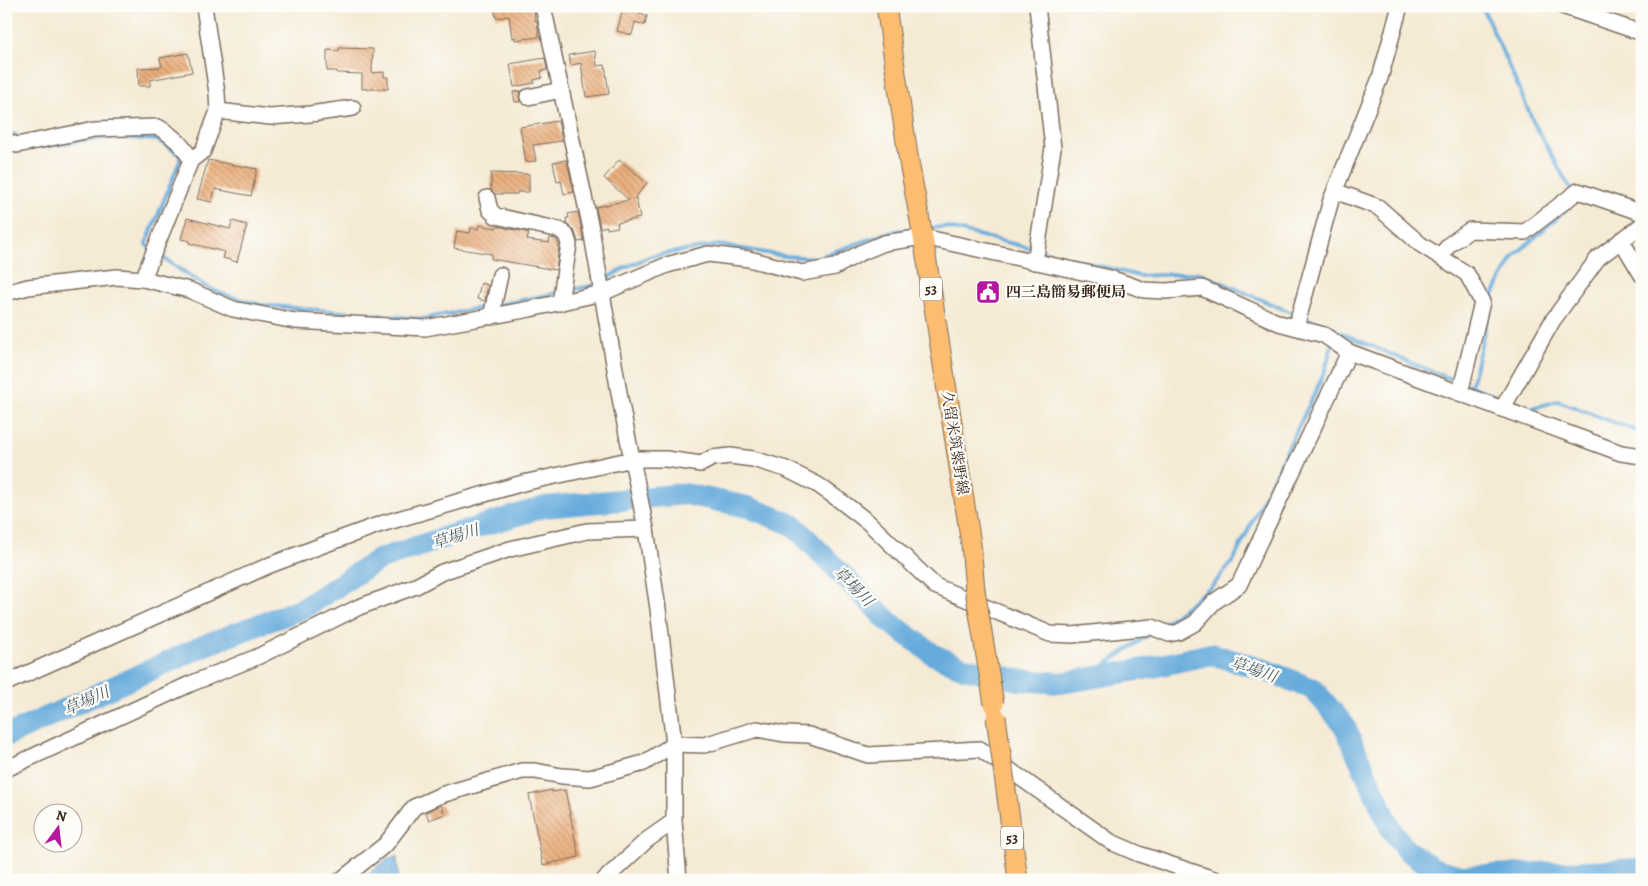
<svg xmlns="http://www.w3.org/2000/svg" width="1648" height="886" viewBox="0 0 1648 886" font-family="Alegreya,'Noto Serif JP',serif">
<defs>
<pattern id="water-ripples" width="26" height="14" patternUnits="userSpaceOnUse" patternTransform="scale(1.25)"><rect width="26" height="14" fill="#66abdc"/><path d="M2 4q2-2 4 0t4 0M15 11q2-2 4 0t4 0" fill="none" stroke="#558bb2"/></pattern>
<pattern id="building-back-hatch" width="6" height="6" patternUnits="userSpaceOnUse" patternTransform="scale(1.25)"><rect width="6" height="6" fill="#ebb07e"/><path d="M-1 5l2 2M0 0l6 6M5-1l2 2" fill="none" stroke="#c08f67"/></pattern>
</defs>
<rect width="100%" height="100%" fill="#fdfcf7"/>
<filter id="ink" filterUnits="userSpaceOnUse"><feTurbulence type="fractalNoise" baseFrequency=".02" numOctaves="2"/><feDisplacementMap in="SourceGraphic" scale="10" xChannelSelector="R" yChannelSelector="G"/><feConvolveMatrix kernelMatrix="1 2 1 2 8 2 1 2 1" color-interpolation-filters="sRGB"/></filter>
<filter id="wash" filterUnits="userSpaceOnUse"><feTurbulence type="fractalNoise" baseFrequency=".0096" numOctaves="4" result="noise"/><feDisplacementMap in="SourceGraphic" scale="20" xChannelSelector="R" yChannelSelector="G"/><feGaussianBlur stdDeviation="1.12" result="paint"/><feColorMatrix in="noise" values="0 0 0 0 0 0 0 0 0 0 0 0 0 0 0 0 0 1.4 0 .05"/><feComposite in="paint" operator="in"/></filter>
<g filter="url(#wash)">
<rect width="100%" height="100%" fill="#f5ead4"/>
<polygon fill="url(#water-ripples)" stroke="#506a7d" points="397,856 399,880 359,880 389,858"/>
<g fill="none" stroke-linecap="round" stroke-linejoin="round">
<g stroke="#66abdc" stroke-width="4">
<polyline points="1482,6 1535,125 1572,192"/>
<polyline points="6,132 16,135 20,140"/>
<polyline points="42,147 79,141 116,137 158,140 180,155 180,161 146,244 150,248"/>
<polyline points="926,228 945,227 1034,249"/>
<polyline points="1041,251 1139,276 1199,273 1295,314"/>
<polyline points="157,254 205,286 222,294 261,305 422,319 490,306"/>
<polyline points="604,280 624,268 651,256 719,245 784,256 817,258 884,234 900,230 917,229"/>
<polyline points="566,291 596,285"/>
<polyline points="497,305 557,293"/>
<polyline points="1302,316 1409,362 1459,382"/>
<polyline points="1466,384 1503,399"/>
<polyline points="1471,386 1493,295 1514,256 1571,205"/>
<polyline points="1510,402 1528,409 1558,401 1642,433"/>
<polyline points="1161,626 1213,585 1233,561 1315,393 1325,370 1332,345"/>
<polyline points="1087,678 1151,633"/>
</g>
<polyline stroke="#66abdc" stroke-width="22" points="6,736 205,645 303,608 378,560 452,535 544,507 685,494 748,507 793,525 888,621 934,655 964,668 1019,680 1061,683 1144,669 1211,654 1265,670 1313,689 1344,725 1391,829 1405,849 1433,868 1461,876 1642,869"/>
</g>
<g id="blocks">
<g fill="url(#building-back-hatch)">
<polygon points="494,6 534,6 535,21 537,21 539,37 515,40 515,37 512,38 509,16 496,18"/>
<polygon points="623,9 647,15 645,25 635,22 632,35 617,31"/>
<polygon points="339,48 373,49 372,73 384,72 384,77 388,77 388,89 362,89 362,74 337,73 337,71 327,71 327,50 339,51"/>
<polygon points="595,51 597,66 605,65 609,94 586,97 581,63 571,65 569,55"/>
<polygon points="188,53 192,72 150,80 150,86 139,86 138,68 162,67 160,58"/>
<polygon points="545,58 547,70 541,71 542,78 534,80 534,83 514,87 510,64"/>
<polygon points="521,91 519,95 520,102 515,102 513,92"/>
<polygon points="558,121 562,141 533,145 536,161 526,162 520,127"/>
<polygon points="208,160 257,169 251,196 215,189 212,202 197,199"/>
<polygon points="567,160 574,192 564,194 561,181 557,182 553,162"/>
<polygon points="619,160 647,183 634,199 636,198 640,218 617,223 618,227 607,229 607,226 600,228 596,207 629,200 604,178"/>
<polygon points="491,173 529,174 529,192 517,192 517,194 495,194 491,190"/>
<polygon points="578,212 584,241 578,242 575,232 567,224 566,218 569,218 568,214"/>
<polygon points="187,218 230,229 232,221 247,225 237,262 223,258 225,252 189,243 190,241 181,239"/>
<polygon points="479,225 496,228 497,226 529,233 527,240 549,243 550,238 556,239 559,245 556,270 491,259 492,254 454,248 457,231 470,233 471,228 478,229"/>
<polygon points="481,283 488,285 485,301 477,299"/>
<polygon points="552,790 552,792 565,790 579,857 543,865 529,795"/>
<polygon points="441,805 445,814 429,820 426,812"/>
</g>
</g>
</g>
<g filter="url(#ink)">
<use href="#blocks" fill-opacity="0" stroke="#7c6d5e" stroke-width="1"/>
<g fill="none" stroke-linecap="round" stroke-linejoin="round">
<defs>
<g id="minor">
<polyline points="543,6 591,229 621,404 646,529 658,609 674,744 674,821 679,880"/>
<polyline points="1562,6 1642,33"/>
<polyline points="528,97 561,90"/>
<polyline points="218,111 270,117 310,114 353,108"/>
<path d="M6 141 17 145 95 129 158 127C172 135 184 146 191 160"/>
<polyline points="1335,191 1378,207 1420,244 1467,274 1482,302 1460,393"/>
<polyline points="487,198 490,210 496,216 560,230 566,235 569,244 560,303"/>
<polyline points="1621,240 1642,275"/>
<polyline points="1440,256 1450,244 1470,230 1525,232 1578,191 1642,213"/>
<polyline points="1035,262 1053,148 1037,6"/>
<polyline points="143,279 191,160 203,151 218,111 217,93 204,6"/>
<polyline points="6,293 28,287 89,280 117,277 143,279 189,290 233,309 295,321 425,328 530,309 602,293 667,265 708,254 749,259 802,273 835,267 860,253 884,243 923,237 1110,278 1144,290 1166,291 1202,288 1279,323 1324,335 1349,352 1621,453 1642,456"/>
<polyline points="491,317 500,275"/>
<polyline points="1296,327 1331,200 1380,78 1400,6"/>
<polyline points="1502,409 1553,320 1598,258 1642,225"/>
<polyline points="6,683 270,565 323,545 381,524 523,483 633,459 666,459 701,464 712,458 730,456 753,459 786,469 818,485 842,502 868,522 935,586 1050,634 1072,635 1152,627 1169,634 1179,632 1195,623 1214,602 1239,585 1349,352"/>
<polyline points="6,769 190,684 257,657 359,607 416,586 442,572 510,549 587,531 646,529"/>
<polyline points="341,880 386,844 414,807 441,795 522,771 535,771 562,776 590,778 644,763 674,744 704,745 757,729 784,734 809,735 868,755 980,749 1111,842 1139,854 1217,880"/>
<polyline points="604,880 647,840 674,821"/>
</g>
<g id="major">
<polyline points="886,6 909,162 923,237 971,544 975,590"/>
<polyline points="1007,797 1018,880"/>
</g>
</defs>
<use href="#minor" stroke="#7c6d5e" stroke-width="18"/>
<use href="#major" stroke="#7c6d5e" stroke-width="21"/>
<use href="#minor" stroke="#fff" stroke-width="15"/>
<use href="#major" stroke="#fcbd6f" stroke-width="19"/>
<defs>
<g id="major-bridge">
<polyline points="975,590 994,704"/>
<polyline points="996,717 1007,797"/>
</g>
</defs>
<use href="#major-bridge" stroke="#7c6d5e" stroke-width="21" stroke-linecap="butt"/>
<use href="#major-bridge" stroke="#fcbd6f" stroke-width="19"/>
</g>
</g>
<defs>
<symbol id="civic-square" viewBox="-11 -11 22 22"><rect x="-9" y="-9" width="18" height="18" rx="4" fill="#b5179e" stroke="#fdfcf7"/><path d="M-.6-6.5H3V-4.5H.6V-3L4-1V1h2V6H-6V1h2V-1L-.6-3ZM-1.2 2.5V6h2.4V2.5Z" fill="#fff"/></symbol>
</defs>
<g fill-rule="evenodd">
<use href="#civic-square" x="974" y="278" width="28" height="28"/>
</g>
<g text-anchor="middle" stroke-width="4.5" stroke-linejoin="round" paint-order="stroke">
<g fill="#fdfcf7" stroke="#75695f" stroke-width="1">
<rect x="920" y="277.5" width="22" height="23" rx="4"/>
<rect x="1001" y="826.5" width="22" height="23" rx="4"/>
</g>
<g font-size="14" font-weight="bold" fill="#3b2a1e">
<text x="931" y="294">53</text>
<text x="1012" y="843">53</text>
</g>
<g font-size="15" font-weight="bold" fill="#3b2a1e" stroke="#fdfcf7" text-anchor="start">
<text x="1006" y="297">四三島簡易郵便局</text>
</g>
<g font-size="15" fill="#3b2a1e" stroke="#fdfcf7">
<text transform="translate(955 443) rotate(81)" y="5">久留米筑紫野線</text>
</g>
<g font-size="16" font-style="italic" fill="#4c5e6a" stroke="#fdfcf7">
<text transform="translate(455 536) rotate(-18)" y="6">草場川</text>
<text transform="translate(854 586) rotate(45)" y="6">草場川</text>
<text transform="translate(1254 669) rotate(19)" y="6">草場川</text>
<text transform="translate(86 700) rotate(-24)" y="6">草場川</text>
</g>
</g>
<rect width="1648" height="886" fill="none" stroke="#fdfcf7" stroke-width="25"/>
<g transform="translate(58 828) rotate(15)"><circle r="24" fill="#fdfcf7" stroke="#afa8a0"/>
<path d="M0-4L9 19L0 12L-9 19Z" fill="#b5179e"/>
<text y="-8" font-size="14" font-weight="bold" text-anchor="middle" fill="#3b2a1e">N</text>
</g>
</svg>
